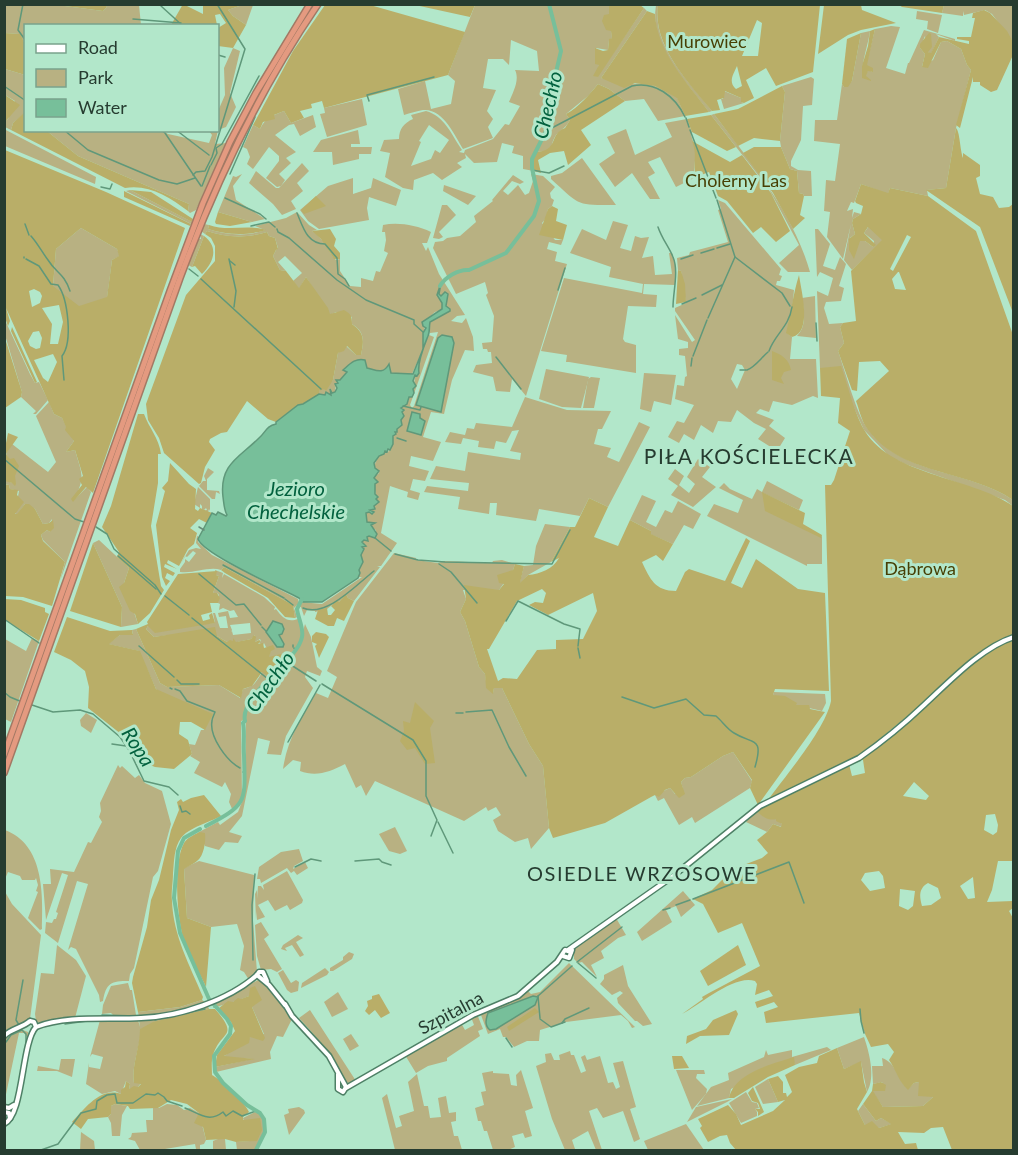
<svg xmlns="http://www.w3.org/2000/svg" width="1018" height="1155" viewBox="0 0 1018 1155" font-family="Lato,sans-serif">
<rect width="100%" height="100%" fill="#b2e7ca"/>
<g fill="#b8b182" fill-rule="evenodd">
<polygon points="961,4 1013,5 1013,42 992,14 985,10 964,15 963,11 963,16 942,13 944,5"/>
<polygon points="5,5 57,5 103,11 107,7 105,5 139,5 141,25 26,26 25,44 19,34 5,33"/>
<polygon points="242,5 253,5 246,25 233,16 228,10"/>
<path d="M475 5H609L612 38 609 40 608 50 596 48 599 65 597 77 644 8 647 11 601 78 631 84 645 83 655 86 677 97 685 116 658 121 644 99 625 101 609 89 598 84 588 96 566 114 570 120C565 129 560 130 556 135 548 147 557 151 535 152L533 159 534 171 523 169V156L512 153 514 146 502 143 497 162 474 163 465 154 466 158 457 163 462 167 442 180 433 173 414 180 413 190 403 188 385 177 390 153 380 151 384 140 399 139C399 129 404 123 413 119L411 115 426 111C444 116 451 133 460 147L462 150 459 152 464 153 465 150 493 139 505 124 509 125 520 106 509 102C513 92 520 80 515 70L539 71 537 51 511 40 509 65 503 59H488L483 88 496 90 487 111 493 119 488 127 493 138 463 149C455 136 443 108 423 110 417 111 410 113 404 115L398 89 425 81 431 109 451 104 455 81 448 75ZM429 125 449 140 440 153 435 150 431 159 411 166 421 142 419 141Z"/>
<path d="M656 5H658C652 47 688 80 712 111L709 112C686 81 649 46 656 5Z"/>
<polygon points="917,11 942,15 938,33 927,29 928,21 916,19"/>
<path d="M891 26 900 27 886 68 905 74 908 63H909L924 30 955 39V41L936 34 939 37 931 54 928 52 925 36 920 48 925 54 922 67 933 60 941 42 947 41 961 49 967 65 971 70 956 128 946 188 927 190 928 196 890 188 888 194 861 184 854 203 851 202 847 211 853 209 852 218 854 212 861 214 853 219 852 223 855 234 850 238 865 241 873 247 874 241 864 233 869 226 883 240 852 270 844 260 851 224 843 259 827 237 830 212 824 211 826 180 835 181 840 144 814 141 815 120H837L842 84 844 87 852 81 861 33 870 31C868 46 862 60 862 75L865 77 868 70 873 72 866 66 875 29Z"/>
<polygon points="233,48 240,51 230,93 236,107 226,127 218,130 215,144 226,143 196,210 190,213 188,211 189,204 78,156 47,131 163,131 168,134 209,143 212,135 209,131 218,130 218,111 225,95 224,68"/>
<polygon points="5,69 25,75 26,112 13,123 11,130 5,127 4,122 8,119 15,101 5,95"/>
<polygon points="811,77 814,79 812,105 803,106 801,140 791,161 791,166 798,170 811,171 812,196 804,196 803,194 799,193 797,171 790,169 781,147 780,141 785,92 782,86"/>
<path d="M267 78 268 80 204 213 201 211C221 166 241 121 267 78Z"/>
<polygon points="724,91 741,98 741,102 744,103 724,109 721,99 723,99"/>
<polygon points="362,99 367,125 327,137 320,114 325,113 324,108"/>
<path d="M284 111 291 123 313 115 316 127 300 136 294 124 289 125 275 135 296 152 286 158 291 163 279 174 285 180 281 186 277 187 266 178 279 161V156L269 147 253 169 247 164 250 157 247 149 243 147 253 125 260 129C265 118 274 115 284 111Z"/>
<path d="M714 114C751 163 793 212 810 272H788L779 263 799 245 769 189 711 115Z"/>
<polygon points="687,119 692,132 691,135 696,150 694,171 696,177 676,187 660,157 648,162 655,173 648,177 660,199 650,199 632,173 615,187 599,164 615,153 607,137 626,129 635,155 672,137 665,123"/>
<polygon points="4,129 96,177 95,184 5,146"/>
<polygon points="358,130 360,144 351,144 351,147 372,147 371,154 359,154 359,159 333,165 332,152 313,152 321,140"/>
<path d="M582 158 616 205C575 205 581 206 551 179V176L562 173Z"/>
<polygon points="302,163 309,171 297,183 303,191 291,201 296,209 282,215 273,204 249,183 256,171 276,188 279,188"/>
<polygon points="242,174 233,186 236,200 265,219 252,222 218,212 233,176 236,177"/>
<polygon points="531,174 543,176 555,187 550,193 551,198 554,200 552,206 548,209 546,218 542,223 555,240 563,240 561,245 549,242 547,249 557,252 555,261 567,264 526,396 512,379 510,392 496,391 493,377 473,372 476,365 492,363 491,352 488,352 487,349 483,349 482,343 492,342 494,316 486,295 488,293 485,282 456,294 433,248 435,242 443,241 447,238 460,236 476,222 474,216 493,201 492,200 513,175 524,182 520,184 512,181 503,191 508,195 518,185 525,195 529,193 533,181"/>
<polygon points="353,178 353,194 371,188 373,178 401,190 396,206 369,197 367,208 369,220 319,229 308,221 300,210 328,186"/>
<polygon points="444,185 476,196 468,205 443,191"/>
<path d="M130 190 202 227 204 224 209 225 208 229C226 235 248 237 265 230L255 226 286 218 297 212 309 225 317 230 312 231C315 233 318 235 320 238 327 244 329 254 336 260L340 259V271L350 286 361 287V278L373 281 376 271 380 272 388 253 384 251 386 240 385 232H382L383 225C398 222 416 225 431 232L427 243H422L426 251 428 247 439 274 465 315 457 316 451 321 462 323 466 318 473 337 474 351 465 350 452 380 444 414 431 412 423 437 441 442 433 461 411 456 409 466 429 471 425 481 413 479 410 490 420 493 418 500 407 497 408 492 390 486 381 533 397 543 381 566H377L380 567 354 601 348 598 346 594 339 602 337 601 327 609 315 612V611L307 610 304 616 301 607H300L301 602 322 604 362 577H358L362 548 366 546 362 542 369 536 376 537V530L371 528 370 525 373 524 367 522 366 513 369 512 373 514 374 512 370 510 377 502 374 483 378 482 373 478 379 473 374 466 378 457 385 450 388 452 393 444 392 441 395 431 401 426V408L409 400V397L413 396 415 375H417L419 373C417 366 425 341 429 335L434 337 410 405 412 408 414 406 438 332 430 333C426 322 434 316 442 310L435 312 425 321 423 349 412 374 390 373V365C382 372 377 373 367 368L365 360 361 359 348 366 346 375 336 384 335 392 330 395 319 394V391L333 380 338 353 346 346 356 355H361C364 341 365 332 352 324V317L336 312 330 315 306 277 299 289 293 281 302 273 285 256 278 262 286 271 280 270 273 256 276 250 278 248 275 238 269 236 267 232C247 238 227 238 207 231L205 234 201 231V229L126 191Z"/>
<path d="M718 200 725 203 781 269 779 275 782 276 780 281H777L776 285 794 290 792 311 787 333 792 337 790 359H816L818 398 813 396 792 405 773 401 769 412 760 409 756 413 774 420 769 426 785 438 777 451 758 439 766 429 754 423 737 410 731 422 718 421 713 433 701 425 694 440 684 434 679 443 668 437 677 421 684 423 694 405 675 399 677 385 684 386 685 377 687 376 685 356 679 355V349L688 348V342L678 339 675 315 692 342 695 340 675 311V308L686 303 681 271 678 270 677 258 689 255 690 252 728 242 718 210 721 209ZM737 364 742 365 745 370 737 389 731 379Z"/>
<polygon points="442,205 447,205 456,215 439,232 443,237 439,239 433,238"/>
<polygon points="613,221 628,225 620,248 631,251 635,236 641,238 649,237 642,258 653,256 655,275 672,274 669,253 672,253 676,268 675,285 644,284 643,294 657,295 656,307 628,306 623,339 625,342 636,345 636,373 569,362 566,362 567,355 541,351 564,278 642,293 643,284 609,277 611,267 570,253 582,229 606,240"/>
<polygon points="81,228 117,249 120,256 112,260 107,298 78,307 53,287 56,249"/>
<path d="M815 229H818L830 244 823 266 835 270 840 257 846 264 839 286 844 288 841 301 826 302 824 308 829 324 843 323 840 327 844 343 838 351C845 370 856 413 867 428 902 476 968 469 1013 500V506L1005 500 908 465 890 457 864 430 836 368H820L817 291 828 296 833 278 820 272 817 277Z"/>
<polygon points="200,234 204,236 192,267 188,265 198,239 201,239"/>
<path d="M815 296 816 338 797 336C807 326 804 312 802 298Z"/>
<polygon points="4,318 30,374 35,383 39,382 48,400 36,414 33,414 36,411 21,397 22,392 5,335"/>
<polygon points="546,369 589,377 581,408 562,407 539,399"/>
<polygon points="644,373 676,375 671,405 654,401 651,412 640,409"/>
<polygon points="591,377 600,378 594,408 583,408 588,379"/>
<polygon points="525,397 567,410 611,411 602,429 598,429 594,444 611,448 607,457 619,462 639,422 650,427 608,507 589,498 580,516 539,509 536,521 496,515 497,503 490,503 489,514 458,509 460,497 424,492 427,486 468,491 469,483 430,479 436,466 465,471 468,452 520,460 521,453 510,451 519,430 512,431 506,443 496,441 494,449 478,447 479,441 463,438 461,444 445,442 450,432 465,435 467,428 474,429 476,423 512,427"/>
<path d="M49 402 54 414 62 418 74 441 66 452 75 450C82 475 86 477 73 501L87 487 91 492 60 581 65 562 43 540 41 535 47 530 50 532 52 519 49 523 43 524 35 509 25 504 17 515 15 513 19 491 10 489 9 485 5 484 6 480 12 483 10 460 6 454 12 444 48 472 56 462 36 416Z"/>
<polygon points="698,459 710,467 702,477 716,487 693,507 671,495 678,486 668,479 675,469 684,476 679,485 689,493 695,484 687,477"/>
<polygon points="208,468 214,472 207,479 207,490 219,491 220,494 216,492 215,499 212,499 199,486 203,481 206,481 204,476"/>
<polygon points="767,481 803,500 799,510 763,493 766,507 821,537 822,535 822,564 807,564 807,566 707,516 714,504 738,513 743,500 719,488 724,483 730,489 752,499 757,489 762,492"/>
<polygon points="198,487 210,499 210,511 209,509 208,512 205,510 207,510 206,508 204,510 202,509 202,506 200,504 200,508 194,504"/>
<polygon points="642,495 656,501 646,522 656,527 665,510 672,513 678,501 701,514 693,529 684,525 673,544 650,534 651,531 630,520"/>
<polygon points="545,524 570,527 551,562 528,575 519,585 524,566 533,565 536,546"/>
<path d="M197 536 199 537 198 542 212 555 298 599 299 603 294 608 297 617 295 618 293 605 224 567 221 570C209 566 194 574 180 572V569L185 562V559L189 562 196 553 193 551 187 557 185 556 180 565 189 550 196 548 201 549 196 543Z"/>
<polygon points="99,540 129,568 124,583 138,624 121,627 122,607 93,543"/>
<path d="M394 553 416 558V560L438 563 444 561 492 563 493 561 502 560 515 564 513 570 499 590H463L466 599 460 612 465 621 479 667 485 674 487 688 493 693 494 688H502L529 744 543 766 549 828 531 849 528 838 515 842 498 831 493 820 501 815 496 807 488 811 486 807 464 821 375 781 366 796 361 785 356 788 345 764C330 772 316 777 300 771L301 762 293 760 283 769C287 740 301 718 316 693L328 698 337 677 327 671 356 602Z"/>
<path d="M215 570 223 573 222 578 224 574 264 597 275 607 274 610 276 609C282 617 287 623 298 619L302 631 300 643 256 692 245 712 244 720 241 721 242 797 233 811 229 802 231 794 225 782 222 787 194 773 200 762 190 756 192 754 189 744 195 745 201 730H205L156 689 139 651 108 644 120 635 133 634 132 630 136 629 160 683 167 687 219 685 240 698 243 689C245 689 251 686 253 685 261 678 270 657 271 647H266L264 643 263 645 259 643 261 641 260 639 255 642V635L251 639 233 643 232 641 227 642 217 636 170 635 154 637 146 629 148 626 215 623 213 613H215L220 628H228L226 616 219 617 218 613 228 611 230 618 238 617 234 610 230 611 223 608 219 610 220 604 218 603 219 595 217 593H213L219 576 216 575ZM250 623 251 633 233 635 232 631 231 632 232 630 230 625Z"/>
<polygon points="305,624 311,637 317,667 322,671 320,676 307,671 305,677 313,688 286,736 281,755 267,754 270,741 258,738 242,816 229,832 242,836 238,843 225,842 219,850 205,846 199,832 218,822 220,825 238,812 245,794 246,713 259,692 299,646"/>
<polygon points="32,638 39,641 11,722 5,719 5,639 26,651"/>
<polygon points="774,692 825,694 826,703 822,711 796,705 773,695"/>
<polygon points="86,713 97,720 91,733 81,726 80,720"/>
<polygon points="733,752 752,781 750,788 695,823 692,817 679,825 664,798 658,801 655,795 670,788 675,794 683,789 681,782 685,778 691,777 723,756"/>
<path d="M118 765 120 768 122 766 135 778 139 775 145 783 162 791 171 824 158 871 153 877 134 968 130 974 129 981C111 981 106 983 103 1001L100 1002 99 995 76 949 71 947 68 950 88 884 77 881 58 943 45 933 46 922 52 923 54 919H56L58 913 56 912 68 875 62 873 46 920 43 884H51L50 869 74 872 88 842 91 843 102 822 99 817 101 811 100 803Z"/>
<polygon points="756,810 777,819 782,824 782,827 773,824 767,832 746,822"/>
<polygon points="395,827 407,851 400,854 389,851 379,834"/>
<path d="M5 830C44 845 43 893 42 929L40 930 28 918 38 892 36 891 38 885 36 878 35 880H22L20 876 8 872 5 879Z"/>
<polygon points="299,849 303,861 294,866 293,869 305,862 308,868 297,875 294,871 291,873 287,868 261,883 260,879 257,879 259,867 281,852"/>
<polygon points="199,861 254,875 253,921 257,972 249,980 244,972 240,970 244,946 237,924 211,927 187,918 184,868"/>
<polygon points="287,871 303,900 302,903 290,910 287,905 275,911 268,900 258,905 265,917 257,920 256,911 256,920 255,894 257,890 257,899 258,886 261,886 264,890 263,885"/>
<path d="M4 890 12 904 41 935 30 1019C22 1026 12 1027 5 1034Z"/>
<polygon points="683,891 695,905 681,917 676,906 666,910 672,922 642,941 637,932"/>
<polygon points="616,918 626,935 618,938 601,951 604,958 591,965 597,977 582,962 578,963 574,959 574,949"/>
<polygon points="261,922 269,935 264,939 282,969 277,972 271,969 261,970 257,956 255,925"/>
<polygon points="298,935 303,938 296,942 304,955 300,957 292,945 285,948 287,951 281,949 283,945"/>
<polygon points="57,945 76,960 86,976 75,1018 39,1023 36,1021 35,1014 41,973 54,974"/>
<polygon points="349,952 354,954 352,959 333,971 330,971 330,968 343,960 343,957"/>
<polygon points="569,963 635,1027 632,1028 628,1021 621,1015 566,1022 540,1030 539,1041 527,1041 514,1047 506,1037 503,1037 500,1029 488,1034 481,1015 484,1011 505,1004 528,991 531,994 540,992"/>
<polygon points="623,965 628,986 652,1024 643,1026 637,1021 635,1021 618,1003 617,998 623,993 620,991 612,995 600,984 604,979 604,975"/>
<polygon points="325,968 329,972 327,975 301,988 302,983"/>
<polygon points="283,970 291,983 296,980 299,982 298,991 291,993 287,990 278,973"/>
<path d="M258 980C269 984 284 1008 292 1019L283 1037 277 1036 270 1052 271 1059 216 1072 215 1067 252 1059 223 1057 250 1037 264 1034 252 1007 249 996C238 1001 228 1003 217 1007L214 1004Z"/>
<polygon points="128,983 130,990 132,990 136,1015 113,1015 111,1013 102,1014 103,1005 111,986"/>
<polygon points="338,992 348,1009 332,1017 324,1002"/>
<polygon points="202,1000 206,1003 153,1016 139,1017 138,1012 180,1007"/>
<path d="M208 1006 209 1009 141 1029C140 1047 131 1067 134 1083H141L138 1087 129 1089 130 1084 126 1081 121 1094 115 1091 102 1094 86 1084 89 1063V1067L100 1069 103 1057 92 1054 90 1057 100 1020H138L140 1027 139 1020 155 1019Z"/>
<path d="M310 1010 356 1081 348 1083C340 1077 337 1063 331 1055 321 1042 310 1030 299 1018Z"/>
<polygon points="477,1014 483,1029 478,1031 480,1036 447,1058 447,1061 428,1066 416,1073 405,1055 461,1023 465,1030 474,1025 471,1017"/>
<polygon points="20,1029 28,1032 28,1038 24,1033 19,1033 5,1099 5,1038 13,1031"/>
<polygon points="351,1034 359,1046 350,1051 343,1039"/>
<path d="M864 1037C869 1052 876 1077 867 1092L861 1062 844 1069 837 1048Z"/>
<polygon points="827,1047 831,1050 795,1065 793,1060 731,1089 729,1098 697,1106 711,1087 729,1080 728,1073 764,1057 766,1050 768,1055 792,1050 792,1057"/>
<polygon points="570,1051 571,1055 574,1055 581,1073 586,1071 581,1057 585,1055 587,1060 600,1056 608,1083 613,1082 616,1089 620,1087 613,1063 623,1061 636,1107 630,1109 640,1139 634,1142 623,1111 603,1118 597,1108 589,1111 602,1150 596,1150 588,1131 572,1140 575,1149 565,1150 552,1119 536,1066 546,1062 545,1054 551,1053 554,1060 560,1060 559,1055"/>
<path d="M882 1058C897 1063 898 1081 908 1089L914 1083 919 1082 933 1097 923 1106 883 1107 872 1091 885 1090 882 1082 873 1084 872 1066H883Z"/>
<polygon points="61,1059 75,1059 72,1077 57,1071 37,1071 38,1066 59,1070"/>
<polygon points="521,1070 533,1108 525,1111 532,1136 525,1138 523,1133 512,1136 515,1147 508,1150 493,1150 487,1131 484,1131 481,1121 478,1121 475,1108 484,1105 481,1092 486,1091 482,1073 493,1071 493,1073 509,1074 511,1085 517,1086 516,1075"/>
<polygon points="676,1070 704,1070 705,1074 697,1074 696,1078 707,1089 706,1094 692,1110"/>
<polygon points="417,1074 424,1106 428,1106 430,1118 441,1117 438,1098 446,1096 449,1113 456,1112 456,1121 451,1122 454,1136 458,1136 462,1150 395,1150 382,1098 387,1094 396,1128 402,1126 399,1116 414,1111 408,1082"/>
<polygon points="768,1079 778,1102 763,1104 755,1087"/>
<polygon points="746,1092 752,1102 757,1103 759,1108 755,1109 757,1112 757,1116 741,1123 729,1103"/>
<polygon points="732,1099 727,1102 687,1122 696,1107"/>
<polygon points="115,1104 127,1106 122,1115 120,1136 112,1136 111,1123 108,1117 111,1114 111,1106"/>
<polygon points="167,1104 177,1105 184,1110 190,1108 199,1113 206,1140 204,1144 200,1145 200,1149 196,1149 195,1144 165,1149 165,1150 140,1150 135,1141 128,1139 131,1137 132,1133 147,1132 146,1120 153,1120 153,1108 159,1108"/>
<polygon points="863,1104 876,1121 881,1118 892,1124 879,1128 865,1125 858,1111"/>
<polygon points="299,1107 304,1110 305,1113 289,1135 284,1115 289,1113 288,1109"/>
<path d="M255 1112 259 1113C270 1128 261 1136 255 1150H237L236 1142 250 1141 243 1118Z"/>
<polygon points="686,1124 704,1150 648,1150 644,1141"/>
<polygon points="81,1132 94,1141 95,1150 80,1150"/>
<polygon points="218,1139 225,1139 226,1150 213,1150 213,1141"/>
</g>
<g fill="#b9ae68" fill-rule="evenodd">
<polygon points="105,4 107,7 103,11 57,5"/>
<polygon points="183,4 203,14 203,5 242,5 228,10 233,16 246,25 233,48 218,46 218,28 226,23 220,14 215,15 217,25 171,25"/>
<polygon points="325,5 370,5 465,32 448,75 324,108 322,101 311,104 312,108 300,111 304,118 291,123 284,111 274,115 275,119 263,122 260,129 253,125 293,51"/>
<polygon points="415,5 475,5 470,17"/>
<polygon points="609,5 640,5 644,8 598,77 593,76 599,65 595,64 595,48 603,51 608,50 609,39 612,38 611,31 606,30 602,21 604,15 609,14"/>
<path d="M658 5H820L813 72 776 86 766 68 746 80 754 98 744 103 741 102V98L725 91 724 98 717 100 720 110 712 111C688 82 652 45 658 5ZM757 20 762 23 758 56H742ZM737 66 742 86 736 89C728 82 733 75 737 66Z"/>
<polygon points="824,5 861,5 862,10 896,23 861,30 848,35 818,54"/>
<polygon points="899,5 899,4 944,5 942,13 902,7"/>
<polygon points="984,10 990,13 1007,31 1013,42 1013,55 997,90 991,92 980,85 980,82 973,82 973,77 960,128 956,125 971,70 967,65 961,49 947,41 941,42 928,68 922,67 925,54 920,48 920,44 929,33 931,34 932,47 928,52 931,53 939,37 969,44 969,41 957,39 957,37 971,37 975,18 972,18 973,13"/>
<path d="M647 11 655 14C657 52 687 82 709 112L685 116 677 98 655 86 635 83 624 88 601 78Z"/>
<polygon points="875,29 867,65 873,68 873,72 868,71 866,76 871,80 871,81 862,78 862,66 868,46 870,31"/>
<polygon points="5,33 20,34 25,44 25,75 5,69"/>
<polygon points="861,33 852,81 848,87 844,87 842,84 847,39"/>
<path d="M598 84 609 89 625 101 581 130 591 145 568 165 564 151 550 153 538 160 541 173 534 171 533 159 535 152C560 151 548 134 565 128L570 120 566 114C579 107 589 95 598 84Z"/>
<polygon points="782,86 785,92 780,141 754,138 738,146 714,114 738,109"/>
<polygon points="5,95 20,105 5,122"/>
<path d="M25 112 26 130 47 131 78 156 189 204 188 211C169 197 149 184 125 188L11 130 13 123Z"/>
<polygon points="711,115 736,147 727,151 692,132 687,119"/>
<path d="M956 128C960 132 960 150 963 158V153L980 165V176L976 178 980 194 993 197 999 208 1009 207 1013 204V313L980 227 926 190 946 188Z"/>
<path d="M692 141 730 162 742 155 771 193 790 231 776 242 761 227 753 233 727 201 718 196 709 172 696 177C692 165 698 155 692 141Z"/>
<polygon points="754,147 781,147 790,169 797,171 799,193 803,194 804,196 800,215 805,218 793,229 773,193 743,153"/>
<path d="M5 150 106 192 185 228 93 493 86 487 73 502 71 499 82 485 79 479 83 476 75 450 66 452 74 441 65 430 66 427 62 418 54 414 6 308 10 321 8 326 5 318ZM81 228 117 249 119 256 112 260 107 297 79 306 53 286 56 249ZM34 289 40 292 42 296 40 303 32 307 29 291ZM59 305 63 322 58 344H50L52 324 42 308ZM39 331 42 338 40 348 36 349 30 346 28 341 33 332ZM53 354 57 362 48 382 43 378 34 360Z"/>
<path d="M861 184 888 193 890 188 928 196 976 231 1013 335V500C968 469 899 476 866 427 861 419 859 409 856 401L889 371 880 361 859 362 857 391 852 390 838 351 844 343 840 327 843 323 856 321 851 271 882 240 868 227 864 233 876 245 873 247 865 241H860L854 259 849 250V239L855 234 852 223 853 219 861 214 863 206 856 203 855 201ZM907 235 911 237 893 271 890 269ZM898 272H899L906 290 895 289 892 279Z"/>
<polygon points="130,190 151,192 193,219 192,222"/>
<polygon points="124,191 191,224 190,226 124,197"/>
<polygon points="316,196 326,206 304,214 301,210"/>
<polygon points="552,206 558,209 556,221 567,225 563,240 539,235 548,209"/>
<polygon points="218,212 252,222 230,226 216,224 215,222"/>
<path d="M209 225C228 232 247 224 266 230 247 236 227 235 208 229Z"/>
<polygon points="330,229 336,239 334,246 340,253 340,259 334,259 321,239 312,231"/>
<path d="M207 231C227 238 248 238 267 232L269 236 275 238 278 249 276 250 273 256 280 270 286 271 299 288 306 277 328 308 330 314 344 310C351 314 352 316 352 324 365 333 364 341 361 355H356L347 346 344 351 338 353 333 380 326 391 324 389 319 391V394L303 404 298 405 276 422 268 419 247 401 227 432 221 433 210 439 209 442 215 450 205 467 201 483 199 484 164 453 159 438 148 420 146 404 186 295 215 261V246L211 238 205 234Z"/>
<path d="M204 236C219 247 214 262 202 274L195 266 192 267Z"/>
<polygon points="678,270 681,271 685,284 686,302 676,304"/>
<path d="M799 275C801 290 813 333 792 337L786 333C791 314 793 294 799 275Z"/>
<polygon points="12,327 37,382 35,383 11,331"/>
<polygon points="4,335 22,392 21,397 5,408"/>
<path d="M772 351C782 355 789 359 791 370L784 372 781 378 784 384 772 380Z"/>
<path d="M841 366C848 386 853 408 862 426 887 476 970 476 1013 506V635L1004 638 956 671 922 704 859 756 768 800C786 775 825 730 831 701L825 485H831L834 480 850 431 838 423 840 398 821 396 820 368Z"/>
<path d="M138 414H144C149 428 159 438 161 454H158V483L151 526 161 586 164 590 150 613 138 624 135 614 130 611 119 587 124 583 129 568 117 557 119 552 102 527 111 506Z"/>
<polygon points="8,433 18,437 6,454 10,459 14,458 19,466 15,476 16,484 15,486 12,483 5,481 5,448"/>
<polygon points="170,463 189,484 196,489 195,509 198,511 200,508 212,513 207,523 199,519 190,528 197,533 194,544 188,549 179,566 168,560 167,563 177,569 165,564 164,567 175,573 173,576 167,573 165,578 170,581 166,586 162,577 156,525 165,491 162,488 168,481"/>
<polygon points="4,484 9,485 10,489 18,490 17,495 24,502 15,514 17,514 25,504 29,504 35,509 43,524 49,523 53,520 54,528 50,532 47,530 41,535 43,541 65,562 52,606 23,597 5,596"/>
<polygon points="762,492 805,513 803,524 822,535 821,538 765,511"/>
<path d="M589 498 608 507 594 537 618 546 630 520 651 531V534L673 544 663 561 656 555 642 562C650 579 655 591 676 591L685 572 689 569 725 581 746 538 750 541 731 583 742 588 756 559 798 589 825 593 829 691 775 689 773 695 785 696 797 703 796 705H809L810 709 825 712 758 805 750 788 752 780 733 752 723 756 691 777 685 778 681 782 685 794 679 798 670 788 665 790 659 797 655 795 651 797 605 823 553 838 549 828 543 766 529 744 502 688H494L493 694 486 688 485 674 479 667 465 621 460 612 466 599 464 585 499 590 504 584 499 583 497 575 513 570 515 564 524 566 520 583 528 575C540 574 553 569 559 558L551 562 570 527H575ZM542 589 546 593 543 603 535 602 529 605 548 615 593 593 597 611 583 639 556 640V649L537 650 517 679 503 678 498 681 487 649H489L517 601Z"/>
<polygon points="93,543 122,607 121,627 70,611"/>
<polygon points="224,567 293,605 295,618 285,617 268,598 225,573 221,570"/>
<polygon points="217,571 216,575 219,576 213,593 217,593 220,598 218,603 210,603 212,612 201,615 203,621 210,619 209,615 212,613 215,623 155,633 148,626 146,629 154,637 215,627 217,636 227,642 230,640 233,641 233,638 236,642 251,639 254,635 256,637 255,642 259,640 261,641 258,644 263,643 264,648 273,645 275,649 271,651 269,657 281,654 284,658 268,676 262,672 252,686 243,689 241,698 219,685 167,687 160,683 136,629 148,624 147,622 178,574"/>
<polygon points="346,594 348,598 354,601 344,621 337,618 334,626 328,626 315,619 318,610 327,608 328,615 331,615 335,610 331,606 337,600 339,602"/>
<polygon points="5,599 21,600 45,608 45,612 49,614 39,641 5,620"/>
<polygon points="67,617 110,631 132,630 133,635 120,635 109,644 140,651 156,689 213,714 205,730 191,722 180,722 179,734 188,740 192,754 174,769 155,767 137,760 121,734 88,708 89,687 85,671 71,660 54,652"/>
<polygon points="316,632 326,634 329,637 319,658 315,646 317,644 312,642 312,636"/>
<path d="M1013 639V861H998L992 890 987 902 1013 901V908L1009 911 1014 920 1013 1150H952L943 1127 931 1128 924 1133 898 1132 905 1144 916 1143 918 1150H736L730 1143 727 1135 720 1136 708 1142 700 1128 702 1126 698 1119 728 1105 736 1114 741 1125 773 1111 785 1100 778 1102 768 1079 778 1076 783 1082V1093H786L787 1097 792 1092 785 1075 799 1067 817 1063 819 1056 837 1048 844 1069 861 1061 864 1082 867 1092 857 1109 865 1125 872 1121 879 1128 891 1124 881 1118 876 1121 863 1104 872 1091 873 1084 881 1082 886 1085 885 1091H873L883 1107 923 1106 933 1097 918 1096 919 1082 914 1083 908 1090C899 1082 896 1070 889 1060L894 1052 888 1044 871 1047 865 1034 859 1013 766 1023 764 1012 778 1007 774 1002 757 1008 755 1002 773 996 769 990 755 995 757 984 755 981C734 974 700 1005 682 1014L703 999 702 997 709 993 760 966 742 923 718 933 703 904 693 899 712 890 733 869 762 858 768 853 757 840 767 832 773 824 781 827 782 824 776 821V819C768 821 762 817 756 810L849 764 852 776 865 773 863 760 860 759 908 722 959 673 1006 641ZM914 782 929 796 926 800 903 796ZM995 814 998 825 997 832 993 835 984 830 986 815ZM879 871 883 876 885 888 870 891 861 880 865 873ZM973 877 975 898 968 899 960 886ZM928 883 938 888 941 898 931 905 922 906C919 896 919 888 928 883ZM900 889 915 891 913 906 908 910 899 906Z"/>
<polygon points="415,702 434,721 430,728 435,763 425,764 415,748 407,750 400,741 404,731 403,721 410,723"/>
<path d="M204 795 221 816C210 822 188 828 181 838 174 847 174 862 173 873 173 883 171 892 172 901 173 935 190 966 203 997L202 1000 180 1007 138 1012 132 983 133 977 147 927 151 900 159 880 171 830 179 810 177 802 181 799 183 802 191 798Z"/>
<path d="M199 832 205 833C206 841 204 856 197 861 194 864 188 866 184 869L187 918 211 927 206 987C199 972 189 956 184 940 177 920 173 862 184 843 187 838 194 835 199 832Z"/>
<polygon points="738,945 746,965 708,986 700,971"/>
<polygon points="255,986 262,1000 252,1007 265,1038 263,1041 250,1037 249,1043 224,1056 255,1059 215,1067 217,1055 235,1031 231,1022 219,1008 228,1001 233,1002 238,998 241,999 249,996 250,988"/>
<polygon points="379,994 390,1013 381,1018 375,1010 369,1015 365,1011 368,1006 367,1001 372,999 372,996"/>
<polygon points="535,1008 539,1012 509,1031 507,1027"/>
<path d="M209 1009H215C240 1038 221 1030 213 1055 211 1062 212 1069 212 1075 222 1081 244 1101 249 1112L243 1117V1120L260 1118 262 1130 257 1141 236 1142 225 1139 206 1140 203 1127 194 1123 199 1113 187 1104 171 1100 158 1108 130 1109 128 1106 115 1104 111 1106V1114L108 1117 88 1119 81 1129 72 1122C86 1107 101 1087 121 1094V1090L125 1087 126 1081 130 1084 129 1089 134 1086 138 1087 141 1084 134 1083C131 1067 140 1047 140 1029L153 1022Z"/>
<polygon points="736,1010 738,1014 729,1035 700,1036 686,1044 687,1036 706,1029 713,1020"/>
<polygon points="672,1056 682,1056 689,1068 674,1069"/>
<path d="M794 1057 795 1065 768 1077 734 1098H729C734 1073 772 1064 794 1057Z"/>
<polygon points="753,1087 764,1112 758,1116 758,1112 755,1109 760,1109 758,1103 752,1101 748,1093"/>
</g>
<g fill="#77bf9a" stroke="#5f987a" stroke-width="1.5">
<path d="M441 283 439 294 441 296 445 292 448 294 446 306 450 309V311L430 322C429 327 430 332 428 336 424 346 417 362 419 373L417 376 415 375 413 381 416 386 413 389 414 393 412 397H409L407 404 401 408 404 410 402 412 404 416 401 420 402 425 397 429V432H395L396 434 393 436V444L390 450 388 449 387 452 385 451 384 454 379 456 374 463 375 468 379 471 374 478 378 482 375 484V494L378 497 376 499 379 502 374 506 375 509 370 510 374 512 372 514 369 512 366 513 367 522 375 523 371 525 377 534 375 538 369 536 367 537 368 541 364 540 362 542 366 546 362 547 364 549 361 555 363 562 359 570 360 573 358 578 322 602H303L299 598C280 588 203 554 198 539L212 513 216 515 218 512 226 516 227 515C224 510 224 504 223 497 219 464 240 457 259 438 266 432 266 426 276 424V422L298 405 303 404 319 394 325 395 326 392 331 395 330 389 332 393 335 392 337 388 335 384 338 383 336 380H340L347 372 343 370C348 366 355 357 365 360L367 368C376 370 383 375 389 364L391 373 413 374 423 349V333L426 328 423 326 422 322 442 309V303L437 295Z"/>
<polygon points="442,335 452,337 454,343 441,412 416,405 438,338"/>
<polygon points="412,412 420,414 420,418 425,421 421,435 407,431"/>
<polygon points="273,621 282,624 284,629 282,634 279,635 284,644 283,647 277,647 266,632"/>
<path d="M533 996 538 997 535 1005 496 1029 490 1030C484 1025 486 1019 488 1013Z"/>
</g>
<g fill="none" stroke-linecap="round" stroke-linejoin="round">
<g stroke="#5f987a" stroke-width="1.5">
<polyline points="23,4 18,30 26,41"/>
<polyline points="161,6 183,26"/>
<polyline points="133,19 181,23"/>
<polyline points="218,55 225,57"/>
<polyline points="4,86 26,101"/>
<polyline points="369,101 367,95 434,77"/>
<polyline points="686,118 689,127"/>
<polyline points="64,130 88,150 159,180 177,184 195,178"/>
<polyline points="161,130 165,133 201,186"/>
<polyline points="176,130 209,155"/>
<polyline points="690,130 716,198"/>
<path d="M546 131 632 86C655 81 675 96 685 117"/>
<polyline points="211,165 217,153 216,148 222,144 259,76"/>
<polyline points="532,170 549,173 564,166"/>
<polyline points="230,174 255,117"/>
<polyline points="193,175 196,172 205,171 212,157 245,49 217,4"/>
<polyline points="202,186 210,166"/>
<polyline points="101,187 110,189 112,184"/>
<polyline points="225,198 260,214 266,219"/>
<path d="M297 213C303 227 307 244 325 244L337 258 338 274 345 279 349 286"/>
<polyline points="25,224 29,235"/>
<polyline points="251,226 269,222 275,227"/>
<path d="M658 227C662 239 669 247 673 257 679 271 673 292 673 307"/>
<polyline points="277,229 278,232 289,238 337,280 366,300 414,320 414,324 423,332"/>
<path d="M31 236C38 244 42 252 48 260 56 273 64 273 70 291"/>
<polyline points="717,248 730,244"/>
<polyline points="701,253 714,249"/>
<polyline points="24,257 24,258"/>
<polyline points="735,257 782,293 790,306"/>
<path d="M26 259 39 266 51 284 58 285C68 299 73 342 62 356L64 380"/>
<polyline points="229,259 236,291 234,307"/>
<polyline points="681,259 693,255"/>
<polyline points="230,261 235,265"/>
<polyline points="189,269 198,276"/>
<polyline points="201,279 321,389"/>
<polyline points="558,290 565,268"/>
<polyline points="702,295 722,285"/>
<polyline points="682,304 696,298"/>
<polyline points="708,318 735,257 717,200"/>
<polyline points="816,323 817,341"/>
<path d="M769 351C775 334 789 327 792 307"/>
<polyline points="693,356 707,320"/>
<polyline points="496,357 521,389"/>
<polyline points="691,366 692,358"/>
<polyline points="740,370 746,370"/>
<path d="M747 370C755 367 761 358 768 352"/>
<polyline points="403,406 420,410 421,407"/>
<polyline points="397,438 406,441"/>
<polyline points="4,459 75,519 84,522"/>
<polyline points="96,527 107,534 114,549 155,585 161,594"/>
<polyline points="375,538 391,551"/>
<polyline points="395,554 418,560 445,562 552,564 570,530"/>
<polyline points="118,556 156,589"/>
<polyline points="439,564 451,572 477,603"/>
<polyline points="223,565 284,598"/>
<polyline points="199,574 236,605 244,604 261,625"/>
<polyline points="165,596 189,615"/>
<polyline points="285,599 293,605"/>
<path d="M303 608C326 618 356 585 374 571"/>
<polyline points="192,618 268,679"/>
<polyline points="4,619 39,643"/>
<polyline points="506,621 518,601 564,624 580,629 578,646"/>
<polyline points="262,627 266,631"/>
<polyline points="293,645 293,647"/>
<polyline points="139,646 174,677"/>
<polyline points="294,648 295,650"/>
<polyline points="578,648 580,658"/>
<polyline points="284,653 284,662"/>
<polyline points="283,663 288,663 316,681"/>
<polyline points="177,680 181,684 199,684"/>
<polyline points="322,684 413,740 426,761 426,796 437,820 431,836"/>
<polyline points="170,688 172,689"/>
<path d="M175 689 180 691 187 701 215 712C214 715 212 718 212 721 209 737 227 761 240 768"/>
<polyline points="4,692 10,697 22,702"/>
<path d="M622 697 654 708 686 699 704 715 716 716C722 721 727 729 734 733 753 745 764 736 755 767"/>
<polyline points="32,705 53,712 80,710 93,714 120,737 129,750 144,781 169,787 178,795"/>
<polyline points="466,712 492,710 509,747 526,776"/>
<polyline points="456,713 463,713"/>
<polyline points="288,742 320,685"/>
<polyline points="112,744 126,746"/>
<polyline points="243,772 244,773"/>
<polyline points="180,806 182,812 186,811 190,814"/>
<polyline points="438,822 453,853"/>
<polyline points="355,861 379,859 382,862 391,865"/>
<polyline points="295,867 311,859 321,861"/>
<polyline points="693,899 789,862 804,903"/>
<polyline points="676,905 690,900"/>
<polyline points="663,910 670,908"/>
<polyline points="253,960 252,905 255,874"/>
<polyline points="577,962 622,927"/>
<polyline points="578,963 596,978"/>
<polyline points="23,980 16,1020 19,1025 24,1023 30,1018"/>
<polyline points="538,996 572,966"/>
<polyline points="538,996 540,1018"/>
<polyline points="214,1007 216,1006"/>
<polyline points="860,1009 861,1021 864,1033"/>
<polyline points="182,1014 205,1009"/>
<polyline points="102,1015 137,1016"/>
<polyline points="140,1016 150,1015"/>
<polyline points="540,1019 551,1027 565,1022"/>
<polyline points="155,1020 166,1017"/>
<polyline points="562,1023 565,1019 589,1008"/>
<polyline points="65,1024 94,1020"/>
<polyline points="506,1038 512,1047"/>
<polyline points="6,1042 11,1035 22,1030 26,1034 26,1044"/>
<path d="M185 1108C200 1114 209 1123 223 1112L226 1116 233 1111 242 1116 256 1111"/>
<polyline points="41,1150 58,1144 81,1113 96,1109 97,1101 107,1095 115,1094 117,1103 133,1103 146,1094 155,1095 158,1093 164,1097 167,1101 182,1106"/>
</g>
<g stroke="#77bf9a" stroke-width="4">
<path d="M440 286C445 277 459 269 469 270L506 253 534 216 539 201 532 168V159L546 131 545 119 561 51 549 4"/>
<path d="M206 826C249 804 245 801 244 755 243 745 245 732 243 723L245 721C239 695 298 661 302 637 304 628 298 618 297 609L302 599"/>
<polyline points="200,829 184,838 178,851 174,898 180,933 209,999 227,1019 231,1026 230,1034 214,1056 215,1072 223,1083 247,1105 260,1113 264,1119 265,1132 256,1150"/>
</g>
<defs>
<g id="secondary">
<path d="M568 950 672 877 760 806 859 758C882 742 904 724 924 705 949 682 982 647 1014 637"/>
<polyline points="563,956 569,958 572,950"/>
<polyline points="257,975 269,985 285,1005"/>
<polyline points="257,975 259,972 263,972 267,981"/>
<polyline points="285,1004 292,1016 329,1056 346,1087 343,1092 338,1089 338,1074"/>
<path d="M4 1036C12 1028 22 1028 30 1021L34 1022 36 1027"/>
<polyline points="346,1088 473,1015 518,996 557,962 565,950 571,952"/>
<polyline points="4,1107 9,1108 14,1105"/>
<polyline points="4,1112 9,1113 10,1118"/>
<path d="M4 1124C24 1115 21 1043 36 1027 67 1015 109 1020 141 1018 179 1017 229 1000 257 975"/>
</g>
<g id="highway">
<polyline points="4,755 170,291 203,203 230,142 256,93 310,4"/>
<path d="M4 773 180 278C216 181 259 90 318 4"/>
</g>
</defs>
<use href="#secondary" stroke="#4e8066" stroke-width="7"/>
<use href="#highway" stroke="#a27964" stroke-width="8"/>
<use href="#secondary" stroke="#fff" stroke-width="4"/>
<use href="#highway" stroke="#e49a80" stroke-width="5"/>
<polyline stroke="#678c78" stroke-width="1.5" points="199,527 204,530"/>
</g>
<g text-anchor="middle" stroke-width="6" stroke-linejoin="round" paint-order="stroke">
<g font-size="18" fill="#473f04" stroke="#b2e7ca">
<text x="707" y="48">Murowiec</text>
<text x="736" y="187">Cholerny Las</text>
<text x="920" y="575">Dąbrowa</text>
</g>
<g font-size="18" fill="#263c30" stroke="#b2e7ca">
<text transform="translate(451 1013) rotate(-28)" y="6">Szpitalna</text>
</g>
<g font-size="20" font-style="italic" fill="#02613e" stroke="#b2e7ca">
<text transform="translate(548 105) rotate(-77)" y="7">Chechło</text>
<text x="296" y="496">Jezioro<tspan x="296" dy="23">Chechelskie</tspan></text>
<text transform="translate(270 682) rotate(-55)" y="7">Chechło</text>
<text transform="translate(138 747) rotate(57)" y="7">Ropa</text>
</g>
<g font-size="20" letter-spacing="1.5" fill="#263c30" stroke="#b2e7ca">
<text x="642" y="881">OSIEDLE WRZOSOWE</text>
</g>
<g font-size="21" letter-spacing="1.5" fill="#263c30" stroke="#b2e7ca">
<text x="749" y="464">PIŁA KOŚCIELECKA</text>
</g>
</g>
<rect width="1018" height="1155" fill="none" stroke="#263c30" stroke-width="12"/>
<rect x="24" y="24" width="195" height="108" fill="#b2e7ca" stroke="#7aa38c" stroke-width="1.5"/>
<rect x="36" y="44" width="30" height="9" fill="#ffffff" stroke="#7aa38c" stroke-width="1.5"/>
<text x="78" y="54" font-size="18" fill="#263c30">Road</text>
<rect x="36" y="69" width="30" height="18" fill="#b8b182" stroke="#7aa38c" stroke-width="1.5"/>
<text x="78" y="84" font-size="18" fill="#263c30">Park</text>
<rect x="36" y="99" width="30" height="18" fill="#77bf9a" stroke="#7aa38c" stroke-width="1.5"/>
<text x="78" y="114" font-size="18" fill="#263c30">Water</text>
</svg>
